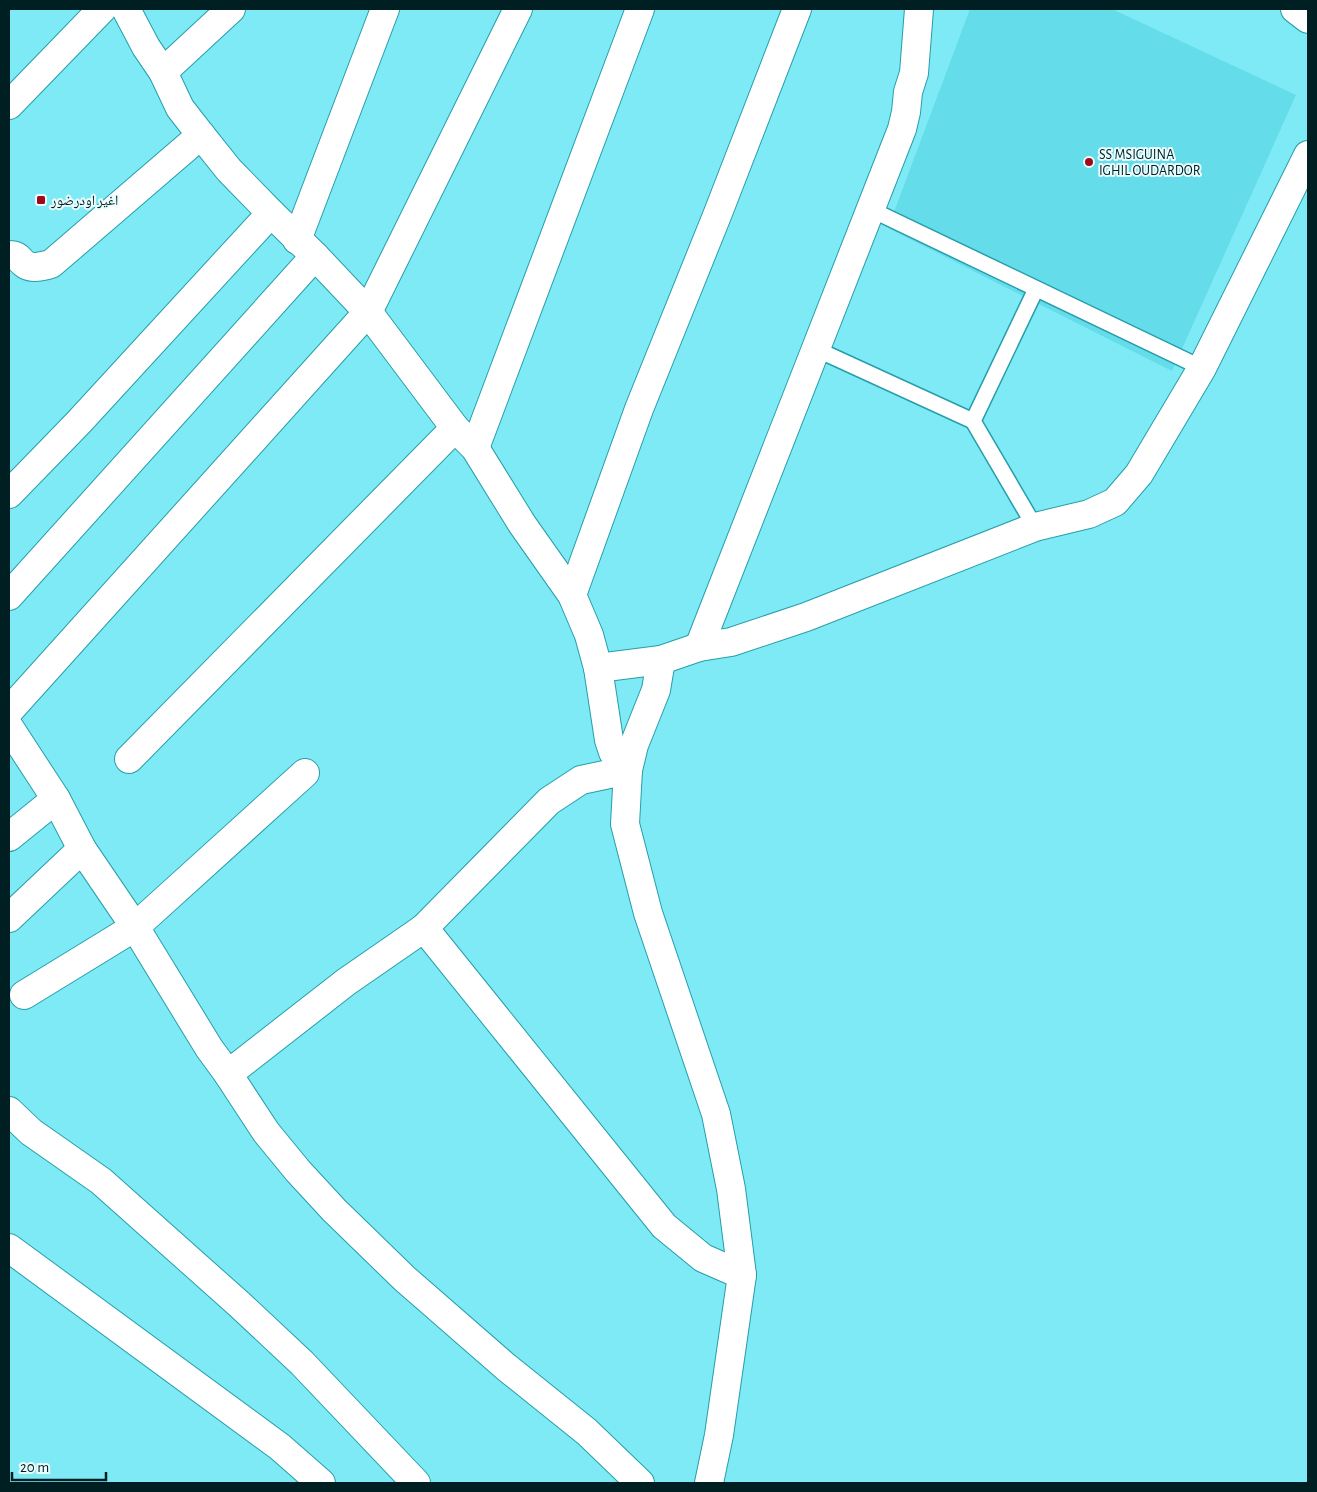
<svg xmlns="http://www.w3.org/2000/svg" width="1317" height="1492" viewBox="0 0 1317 1492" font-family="'Alegreya Sans','Noto Naskh Arabic',sans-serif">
<rect width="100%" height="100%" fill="#7eeaf6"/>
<polygon fill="#65dcea" points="970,9 1112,9 1296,95 1172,371 888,228"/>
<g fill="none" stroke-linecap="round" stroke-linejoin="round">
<defs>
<g id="service">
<polyline points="870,209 1202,368"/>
<polyline points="816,349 973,421"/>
<polyline points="1035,527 973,421 1036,289"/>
</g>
<g id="minor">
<polyline points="163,72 231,9"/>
<polyline points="9,105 102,9"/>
<polyline points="297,240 385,9"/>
<path d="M9 255C20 255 18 260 26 265 34 269 43 266 51 264L201 135"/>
<polyline points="475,448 640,9"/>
<polyline points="9,494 79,422 271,213"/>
<polyline points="572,595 639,409 718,213 797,9"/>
<polyline points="9,596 315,256"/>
<polyline points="699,647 902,129 906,112 908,92 914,73 919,9"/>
<polyline points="9,711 368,312 518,9"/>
<polyline points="9,727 56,799 82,849 135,927 209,1048 228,1074 266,1132 298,1171 334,1210 405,1279 506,1367 587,1432 640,1483"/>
<polyline points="129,759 455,428"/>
<polyline points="9,837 56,799"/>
<polyline points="9,918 82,849"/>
<polyline points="424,928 664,1226 703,1258 742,1275"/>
<polyline points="24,995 135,927 305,773"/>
<polyline points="228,1074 346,982 424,928 549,801 581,780 628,770"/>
<polyline points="9,1111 31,1132 101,1181 239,1304 302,1363 416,1483"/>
<polyline points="9,1248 280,1447 321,1483"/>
</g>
<g id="tertiary">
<polyline points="126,9 146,47 163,72 180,108 201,135 229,170 271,213 315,256 368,312 455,428 475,448 522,524 572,595 589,635 598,668 609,740 613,752 619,762 628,770"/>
<polyline points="1295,9 1308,19"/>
<polyline points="661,660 656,690 634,745 628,770 625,824 648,913 716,1114 731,1189 742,1275 719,1435 709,1483"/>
<polyline points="598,668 661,660 699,647 731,642 806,617 1035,527 1089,514 1115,502 1139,474 1202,368 1308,155"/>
</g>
</defs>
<use href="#service" stroke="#279eaa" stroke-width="18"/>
<use href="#minor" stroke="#279eaa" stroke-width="30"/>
<use href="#tertiary" stroke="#279eaa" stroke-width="30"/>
<use href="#service" stroke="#fff" stroke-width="15"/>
<use href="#minor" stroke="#fff" stroke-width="28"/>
<use href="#tertiary" stroke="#fff" stroke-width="28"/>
</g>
<g fill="#a3081a" stroke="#e9fcfe" stroke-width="2">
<circle cx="1089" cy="162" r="5"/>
<rect x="36" y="195" width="10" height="10" rx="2.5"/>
</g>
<g text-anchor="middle" stroke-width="4" stroke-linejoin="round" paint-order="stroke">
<g font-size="14" fill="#001f23" stroke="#e9fcfe" text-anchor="start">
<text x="1099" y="159">SS MSIGUINA<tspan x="1099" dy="16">IGHIL OUDARDOR</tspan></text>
<text x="51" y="205">اغير اودرضور</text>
</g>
</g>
<rect width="1317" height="1492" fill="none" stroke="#001f23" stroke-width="20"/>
<path d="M12 1472v8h94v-8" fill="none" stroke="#001f23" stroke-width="2.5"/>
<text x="20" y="1472" font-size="15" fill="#001f23" stroke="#e9fcfe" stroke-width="4" paint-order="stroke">20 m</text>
</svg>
